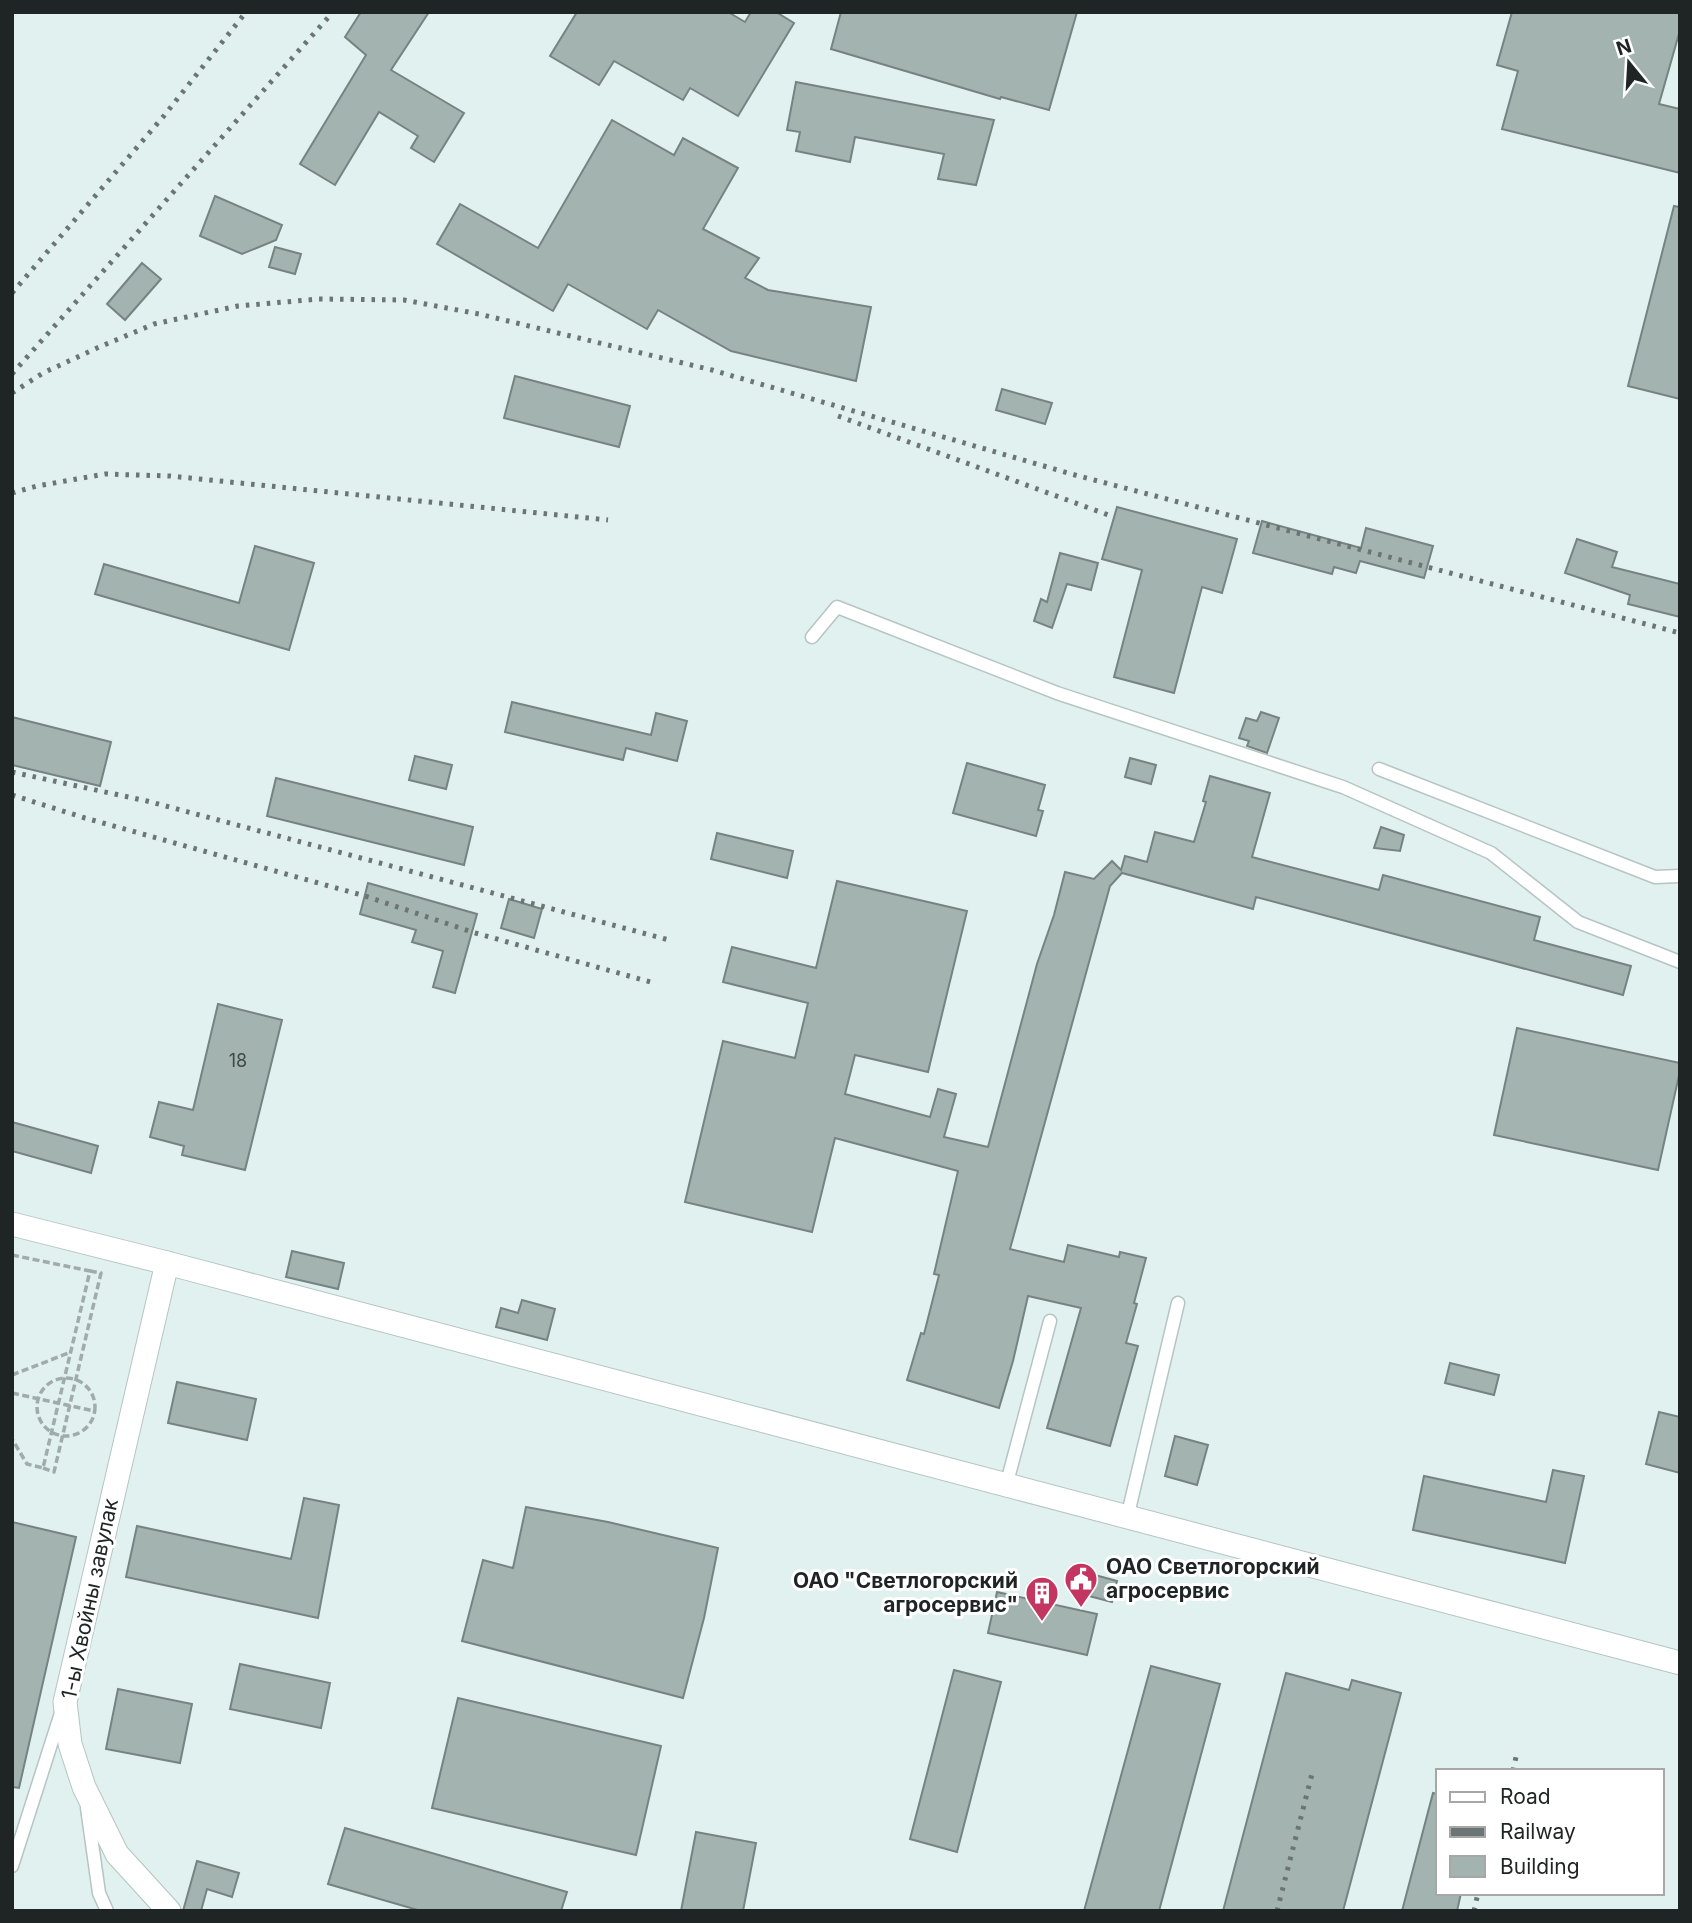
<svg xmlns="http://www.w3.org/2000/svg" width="1692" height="1923" viewBox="0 0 1692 1923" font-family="Inter,sans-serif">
<rect width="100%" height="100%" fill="#e1f1ef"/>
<g fill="#a3b3b0" stroke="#758482" stroke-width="2">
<polygon points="361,12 429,12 391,70 464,113 434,162 411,148 418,136 379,112 335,185 300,164 366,55 345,37"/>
<polygon points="577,12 728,12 745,22 751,12 776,12 794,23 738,116 690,88 683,100 614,61 599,85 550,56"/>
<polygon points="841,12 1077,12 1049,110 1001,97 1000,99 831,49"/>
<polygon points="1512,12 1680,12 1680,30 1659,104 1680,109 1680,173 1502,129 1518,71 1497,65"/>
<polygon points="796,82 994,120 976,185 938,179 944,154 855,137 850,162 796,151 800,132 787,130"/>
<polygon points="612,120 674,155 683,138 738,168 703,229 759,258 745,278 768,290 871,307 856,381 731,351 658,310 647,329 568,284 553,311 437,244 460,204 538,248"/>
<polygon points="215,196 282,225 276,240 242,254 200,236"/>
<polygon points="1674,206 1680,207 1680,399 1628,386"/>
<polygon points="275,247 301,254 295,274 269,267"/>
<polygon points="142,263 161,279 125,320 107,304"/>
<polygon points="515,376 630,406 619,447 504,418"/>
<polygon points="1002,389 1052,403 1045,424 996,410"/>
<polygon points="1117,507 1237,539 1222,593 1202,587 1174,693 1114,677 1142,570 1102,559"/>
<polygon points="1262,521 1361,548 1366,528 1433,546 1424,578 1360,561 1356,573 1334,567 1332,574 1253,553"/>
<polygon points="1577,539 1617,552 1612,567 1680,584 1680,617 1628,604 1630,595 1565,573"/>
<polygon points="255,546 314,563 289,650 95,594 104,564 239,603"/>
<polygon points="1060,553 1098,563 1091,590 1067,584 1052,628 1034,621 1041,599 1047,602"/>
<polygon points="512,702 651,735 656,713 687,721 677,761 626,748 623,760 505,732"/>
<polygon points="1261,712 1279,718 1267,753 1247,746 1249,741 1239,738 1246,718 1257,721"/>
<polygon points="12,717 111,742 100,786 12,765"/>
<polygon points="415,756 452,765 446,789 409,780"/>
<polygon points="1130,758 1156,765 1151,784 1125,777"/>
<polygon points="967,763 1045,785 1038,810 1043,811 1036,836 953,813"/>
<polygon points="1210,776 1270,793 1252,857 1379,890 1383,875 1540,917 1534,940 1631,966 1623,995 1256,897 1253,909 1122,873 1110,886 1010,1249 1064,1262 1068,1245 1119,1257 1120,1252 1146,1258 1134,1303 1137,1304 1126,1343 1138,1346 1110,1446 1047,1428 1081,1308 1028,1296 1013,1361 999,1408 907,1380 921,1333 924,1334 939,1275 934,1274 958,1171 835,1138 812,1232 685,1202 723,1041 795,1058 808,1003 723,982 732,947 816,968 837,881 967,911 928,1072 855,1055 845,1094 930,1117 938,1089 956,1094 944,1137 988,1147 1037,964 1054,915 1065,872 1094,879 1112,861 1121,870 1125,856 1147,862 1155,832 1194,842 1206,802 1203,801"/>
<polygon points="276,778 473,827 464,865 267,816"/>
<polygon points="1381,827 1404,835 1400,851 1374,848"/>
<polygon points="717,833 793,851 787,878 711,859"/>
<polygon points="368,883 477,914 455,993 433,987 443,951 412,942 416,930 360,914"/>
<polygon points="509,899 542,909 534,938 501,928"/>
<polygon points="218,1004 282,1020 245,1170 182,1155 184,1146 150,1137 159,1102 193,1110"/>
<polygon points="1517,1028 1680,1063 1680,1071 1658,1170 1494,1135"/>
<polygon points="12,1122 98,1146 91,1173 12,1151"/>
<polygon points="292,1251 344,1263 338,1289 286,1277"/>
<polygon points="522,1300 555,1309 547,1340 496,1327 501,1308 518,1313"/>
<polygon points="1450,1363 1499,1375 1494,1395 1445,1383"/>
<polygon points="177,1382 256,1399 247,1440 168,1423"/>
<polygon points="1659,1412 1680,1417 1680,1473 1646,1464"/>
<polygon points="1175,1436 1208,1445 1197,1485 1165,1476"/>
<polygon points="1553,1470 1584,1476 1565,1563 1413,1530 1424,1476 1546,1502"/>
<polygon points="304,1498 339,1505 318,1618 126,1577 137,1526 291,1559"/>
<polygon points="526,1507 608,1522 718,1548 704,1618 683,1698 462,1641 483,1560 513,1568"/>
<polygon points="12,1522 76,1537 19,1788 12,1787"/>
<polygon points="1095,1575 1117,1581 1112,1602 1089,1596"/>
<polygon points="997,1592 1097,1614 1087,1655 988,1633"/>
<polygon points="240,1664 330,1683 321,1728 230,1709"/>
<polygon points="1151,1666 1220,1684 1159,1911 1084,1911"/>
<polygon points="954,1670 1001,1682 957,1852 910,1839"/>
<polygon points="1286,1673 1349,1690 1352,1680 1401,1693 1343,1911 1223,1911"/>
<polygon points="118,1689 192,1704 180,1763 106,1749"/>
<polygon points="458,1698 661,1746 636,1855 432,1808"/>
<polygon points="1433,1793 1438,1794 1438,1893 1461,1893 1457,1911 1402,1911"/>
<polygon points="345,1828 567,1892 561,1911 421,1911 328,1884"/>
<polygon points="696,1832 756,1843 743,1911 681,1911"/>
<polygon points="197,1861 239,1873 232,1897 207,1889 201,1911 183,1911"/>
</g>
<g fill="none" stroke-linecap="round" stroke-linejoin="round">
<defs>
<g id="service">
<polyline points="812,637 837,607 1057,693 1343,787 1491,853 1578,922 1680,962"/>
<polyline points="1379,769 1655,877 1680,876"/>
<polyline points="1006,1486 1050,1321"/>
<polyline points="1127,1518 1178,1303"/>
<polyline points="87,1808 99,1893 107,1911"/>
<polyline points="12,1866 61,1713"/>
</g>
<g id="minor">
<polyline points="12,1224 167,1263 1680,1663"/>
<polyline points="167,1263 65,1702 70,1744 84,1787 117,1854 169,1911"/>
</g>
</defs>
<use href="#service" stroke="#b5c5c3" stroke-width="15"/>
<use href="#minor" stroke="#b5c5c3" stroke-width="25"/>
<g stroke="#a0acab" stroke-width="3.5" stroke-dasharray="7 3.5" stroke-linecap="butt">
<polyline points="12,1255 90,1271 43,1468 27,1464 12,1439"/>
<polyline points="12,1375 71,1352"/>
<circle cx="66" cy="1407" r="29"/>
<polyline points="12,1393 94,1411"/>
<polyline points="43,1468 54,1472 101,1273 90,1271"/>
</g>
<use href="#service" stroke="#fff" stroke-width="12"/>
<use href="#minor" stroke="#fff" stroke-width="23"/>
<g stroke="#6b7574" stroke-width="5" stroke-dasharray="3.5 7" stroke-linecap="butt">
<polyline points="12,293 163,117 246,12"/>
<polyline points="12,374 333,12"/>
<polyline points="12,393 43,373 97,348 154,324 238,306 319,299 404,300 479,314 712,370 1075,475 1680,633"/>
<polyline points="838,416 1111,516"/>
<polyline points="12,493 37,486 105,474 170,476 608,520"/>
<polyline points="12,772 147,801 669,940"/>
<polyline points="12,795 85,818 365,896 472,932 654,983"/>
<polyline points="1513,1771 1516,1757"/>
<polyline points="1277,1911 1313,1770"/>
<polyline points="1474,1911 1478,1893"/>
</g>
</g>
<defs>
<symbol id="civic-pin" viewBox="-11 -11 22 30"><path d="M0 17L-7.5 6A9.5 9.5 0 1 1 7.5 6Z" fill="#c43662" stroke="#fff"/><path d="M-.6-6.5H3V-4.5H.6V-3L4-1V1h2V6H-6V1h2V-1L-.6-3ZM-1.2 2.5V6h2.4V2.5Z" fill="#fff"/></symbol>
<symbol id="building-pin" viewBox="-11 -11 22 30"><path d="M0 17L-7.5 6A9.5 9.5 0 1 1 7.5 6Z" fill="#c43662" stroke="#fff"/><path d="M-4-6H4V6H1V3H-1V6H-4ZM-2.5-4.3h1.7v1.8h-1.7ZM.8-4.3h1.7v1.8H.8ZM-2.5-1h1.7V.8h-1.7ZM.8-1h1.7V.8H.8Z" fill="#fff"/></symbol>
</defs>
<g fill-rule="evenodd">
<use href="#civic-pin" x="1062" y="1560" width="38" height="52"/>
<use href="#building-pin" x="1023" y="1574" width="38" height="52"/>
</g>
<g text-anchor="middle" stroke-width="6" stroke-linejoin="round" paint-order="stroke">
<g font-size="18" fill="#404847">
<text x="238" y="1067">18</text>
</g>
<g font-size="21" font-weight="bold" fill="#1f2524" stroke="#fff" text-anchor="start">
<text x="1106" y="1574">ОАО Светлогорский<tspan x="1106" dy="24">агросервис</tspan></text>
<text x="1018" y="1588" text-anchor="end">ОАО "Светлогорский<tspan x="1018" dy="24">агросервис"</tspan></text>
</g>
<g font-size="21" fill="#1f2524" stroke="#fff">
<text transform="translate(90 1599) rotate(-78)" y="7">1-ы Хвойны завулак</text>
</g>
</g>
<rect width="1692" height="1923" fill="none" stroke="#1f2524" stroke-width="28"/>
<rect x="1436" y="1769" width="228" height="126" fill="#ffffff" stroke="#a5a8a7" stroke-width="2"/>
<rect x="1450" y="1792" width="35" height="10" fill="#ffffff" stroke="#a5a8a7" stroke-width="2"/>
<text x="1500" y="1804" font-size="21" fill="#1f2524">Road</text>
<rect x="1450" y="1827" width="35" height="10" fill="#6b7574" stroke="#a5a8a7" stroke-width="2"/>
<text x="1500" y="1839" font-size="21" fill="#1f2524">Railway</text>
<rect x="1450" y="1856" width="35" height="21" fill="#a3b3b0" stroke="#a5a8a7" stroke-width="2"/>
<text x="1500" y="1874" font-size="21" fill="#1f2524">Building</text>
<g transform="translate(1629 63) rotate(342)" stroke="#ffffff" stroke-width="5" paint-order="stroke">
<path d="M0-5L12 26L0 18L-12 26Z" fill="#1f2524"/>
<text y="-10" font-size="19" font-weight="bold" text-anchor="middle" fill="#1f2524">N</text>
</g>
</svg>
